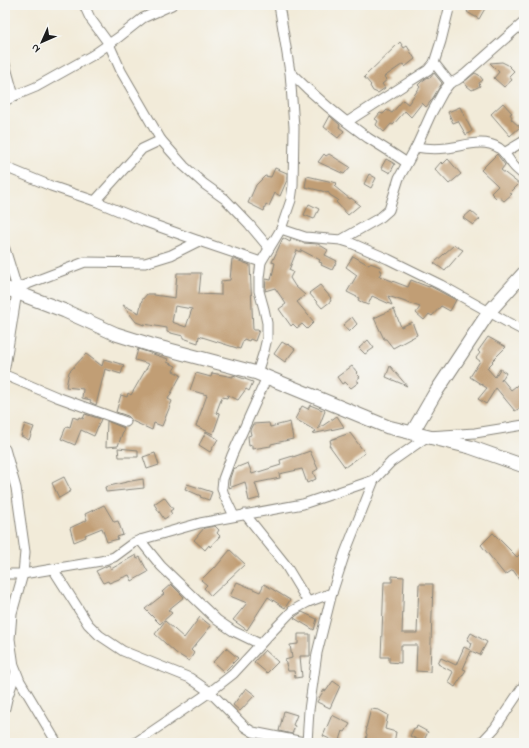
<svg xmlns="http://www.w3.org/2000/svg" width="529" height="748" viewBox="0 0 529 748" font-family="'Indie Flower',sans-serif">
<rect width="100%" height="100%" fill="#f6f6f2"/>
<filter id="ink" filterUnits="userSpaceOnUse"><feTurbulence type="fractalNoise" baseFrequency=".025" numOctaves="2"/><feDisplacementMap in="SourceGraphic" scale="8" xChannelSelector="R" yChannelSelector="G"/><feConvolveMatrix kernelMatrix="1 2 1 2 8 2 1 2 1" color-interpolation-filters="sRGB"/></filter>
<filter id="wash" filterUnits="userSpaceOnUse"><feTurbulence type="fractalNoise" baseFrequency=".012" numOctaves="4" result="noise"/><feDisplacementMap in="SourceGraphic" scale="16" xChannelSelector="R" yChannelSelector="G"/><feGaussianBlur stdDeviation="0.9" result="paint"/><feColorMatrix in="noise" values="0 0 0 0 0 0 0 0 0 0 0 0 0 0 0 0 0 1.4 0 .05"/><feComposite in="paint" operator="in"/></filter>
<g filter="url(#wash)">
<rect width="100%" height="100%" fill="#f2ebd9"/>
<g id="blocks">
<g fill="#c19e74" fill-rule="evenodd">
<polygon points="471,5 487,5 479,19 467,12"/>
<polygon points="400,42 404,48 407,46 415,59 405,67 403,64 384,77 387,80 382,84 385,88 378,93 373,91 370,86 371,85 364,77"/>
<polygon points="502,62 508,65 514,71 509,76 512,80 504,87 494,78 499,72 490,63"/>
<polygon points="434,73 442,83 431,101 426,107 422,103 411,117 405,111 393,125 391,124 384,132 376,125 378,121 375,119 380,113 383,114 387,110 392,113 403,100 408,104 420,87 418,85 421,82 428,77 430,78"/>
<polygon points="475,73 479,75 483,80 479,83 480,86 472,90 467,86 464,82"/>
<polygon points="503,103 512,113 510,114 512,117 511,119 520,127 510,136 491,114"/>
<polygon points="460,107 472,131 466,135 458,121 453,123 448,112"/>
<polygon points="330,116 340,125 339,127 344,131 338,138 324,127"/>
<polygon points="324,154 326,156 329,154 350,167 344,174 318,162"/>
<polygon points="497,154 505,165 501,170 519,184 510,193 512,194 504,201 499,197 497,199 491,193 498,186 495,183 481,170"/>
<polygon points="386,159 395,164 390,173 381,168"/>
<polygon points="448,159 461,174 449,184 435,169 441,162 443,164"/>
<polygon points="275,168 287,173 287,180 280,196 275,193 269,206 266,204 264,211 248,203 256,185 265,176 271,177"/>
<polygon points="369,174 376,178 371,188 364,184"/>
<polygon points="307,176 337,183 334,186 350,199 351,198 360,205 348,215 336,202 338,200 330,195 328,192 327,193 322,191 305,187"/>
<polygon points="309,204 319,209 314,219 304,215"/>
<polygon points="471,211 480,219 473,225 463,218"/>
<polygon points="283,238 290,242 291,239 303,243 318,244 328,250 325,255 337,261 332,270 321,265 322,263 319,262 320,260 301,250 301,252 297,250 289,270 293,272 290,278 295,286 305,295 297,302 314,322 307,329 302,324 297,328 293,324 291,326 279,309 286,304 275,288 265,291 266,279 271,280 275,263 272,262"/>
<polygon points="454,245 463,250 445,271 434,263"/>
<polygon points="353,256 369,265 370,263 381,267 380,270 382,271 379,276 408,287 411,280 429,287 430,286 456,300 450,311 441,306 432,316 429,314 424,320 416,313 420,307 388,296 392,305 372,296 368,305 363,303 358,300 359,298 347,292 357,275 346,267"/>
<path d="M232 259H234L250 265 253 330H259L255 341 250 339 249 341 244 339 240 349 199 336 198 343 183 338V336L167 332V328L144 324V325L136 322 123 305 139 313 142 300 147 294H154V295L175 298 177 273H201L199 294 221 295V281L230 280ZM175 306 192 309 186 327 172 322Z"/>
<polygon points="320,285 331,298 330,299 331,301 322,308 309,293"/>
<polygon points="394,309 401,327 412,322 417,335 393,348 386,339 384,339 374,318"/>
<polygon points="352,317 357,324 349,332 343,325"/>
<polygon points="488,337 506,347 492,361 493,362 487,368 495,377 500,369 506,373 501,381 502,379 511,390 520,383 524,388 524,406 515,411 496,388 486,404 478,399 487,388 470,377 480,361 476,358 480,353 478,351"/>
<polygon points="368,340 374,348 365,354 359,348"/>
<polygon points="282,342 287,345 288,344 295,349 285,362 274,354"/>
<polygon points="138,349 168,359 167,362 176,366 173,371 181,375 168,399 172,401 162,426 154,423 152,430 132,421 130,418 128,416 116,412 121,395 127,397 128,393 131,395 149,364 135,360"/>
<polygon points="86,354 102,366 104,359 124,365 121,374 105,369 96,405 90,402 91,400 82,398 83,389 66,387 69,372"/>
<polygon points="352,366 357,372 356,373 360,377 356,380 359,382 351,388 345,382 342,384 337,377"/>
<polygon points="390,366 407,386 386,377"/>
<polygon points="196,373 211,377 212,373 233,377 233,375 253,382 249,391 246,389 238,400 228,395 227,398 222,397 216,413 220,414 213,434 196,426 207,395 190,390"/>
<polygon points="310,405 325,411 318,429 337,416 344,427 312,434 316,431 295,419 302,406 308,409"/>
<polygon points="85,414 101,419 94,436 81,430 75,445 61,439 66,427 67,427 67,426 70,427 73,417 78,419 79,417 83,419"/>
<polygon points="107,421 124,428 118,446 106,447"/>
<polygon points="290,422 293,439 271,444 271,446 252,449 252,445 249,446 248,436 251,435 250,430 253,424 269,423 270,427"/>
<polygon points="25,424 34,427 29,440 21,436"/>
<polygon points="206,432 218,439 210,452 199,445"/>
<polygon points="350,433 365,453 345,467 329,445 331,444 330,440"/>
<polygon points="118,448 138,450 138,457 119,457"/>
<polygon points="310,451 318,469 313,472 316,479 307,483 302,469 279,474 280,478 255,483 260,498 249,501 245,482 229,488 230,478 233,469 248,463 252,474 281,465 280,460 293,456 293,457"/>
<polygon points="155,453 159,465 147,469 143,457"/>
<polygon points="64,477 71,491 59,498 52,483"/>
<polygon points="143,479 144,488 106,492 105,487 131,481"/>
<polygon points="187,484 212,492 209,500 200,497 201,496 185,489"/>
<polygon points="164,497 173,509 170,511 172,514 164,519 154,504"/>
<polygon points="104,505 114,522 118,521 123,535 117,537 118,539 107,542 102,528 85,535 86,537 74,542 70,528 87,520 85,514"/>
<polygon points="215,526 219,530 217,533 220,536 210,547 209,545 205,550 194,540 204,528"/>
<polygon points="493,533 517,557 524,550 524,586 513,570 505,575 481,545"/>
<polygon points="230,550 245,564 211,596 204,588 207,585 201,580 214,567 215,568"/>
<polygon points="136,555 137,559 140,557 148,572 132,581 129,575 109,583 108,581 103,583 96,571 109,565 111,569"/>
<polygon points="392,576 404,577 402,633 417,633 419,584 433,584 430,672 416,671 417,645 401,645 401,663 389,662 389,657 381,657 384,582 392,582"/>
<polygon points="237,582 260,592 264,584 290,600 285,608 268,597 247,630 233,620 247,603 230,596"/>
<polygon points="171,584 184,597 168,610 172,613 160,624 145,609 164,594 162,592"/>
<polygon points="302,612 317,619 314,630 294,618 296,616"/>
<polygon points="200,617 211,626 191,650 194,653 189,661 176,653 155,634 165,621 184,638"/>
<polygon points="471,633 487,642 480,655 471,651 463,669 466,670 455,687 448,682 453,672 438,664 441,658 456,665 464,647 470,650 472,643 467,640"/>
<polygon points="298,634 310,634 310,656 300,656 302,677 295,678 294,671 288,671 285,660 292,658 290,645 298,644"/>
<polygon points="226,648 238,658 224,672 213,662"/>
<polygon points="265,650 278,662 267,673 254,662"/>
<polygon points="333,681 340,686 330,708 317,702 319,698 324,690 326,691"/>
<polygon points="246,688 255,695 240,711 233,705"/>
<polygon points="371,709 379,710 388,715 385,729 396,732 394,743 383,741 383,743 366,743 367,734 366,733 367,729 366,728"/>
<polygon points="284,711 297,715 293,725 295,726 292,734 279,731"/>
<polygon points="332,715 350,724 345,732 343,731 339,743 323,736"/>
<polygon points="417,726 428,732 423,742 410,736 414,728 416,729"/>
</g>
</g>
</g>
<g filter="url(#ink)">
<use href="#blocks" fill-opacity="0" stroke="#87847a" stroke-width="1"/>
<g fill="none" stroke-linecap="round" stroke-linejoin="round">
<defs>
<g id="street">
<polyline points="84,5 90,18 109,44 121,71 161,140 184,166 204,184 225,199 249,224 269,248"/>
<polyline points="434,63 450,83"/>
<polyline points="5,64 14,96"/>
<path d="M290 72C314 96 340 118 368 138 381 146 394 154 407 163"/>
<polyline points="5,101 14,96 36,87 93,55 119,37 143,18 172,5"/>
<polyline points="347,122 409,82 428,70 434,63 441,41 450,5"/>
<path d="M416 147C427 149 437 149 447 148 464 146 483 138 499 148 505 152 508 159 513 165 516 169 520 172 524 175"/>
<polyline points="504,153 524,141"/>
<polyline points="5,167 51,186 95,201 143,221 199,241 261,262"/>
<polyline points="95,201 142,149 161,140"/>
<polyline points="281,229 305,237 341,240 351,243 388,259 441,285 466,299 507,322 524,331"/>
<polyline points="341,240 381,217 389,210 399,178 416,147 431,114 443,92 450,83 457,80 464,75 524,22"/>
<polyline points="5,249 17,288 17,292 5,367"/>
<polyline points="17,288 85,262 145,263 171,255 199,241"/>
<polyline points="257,373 264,351 267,338 267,323 264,309 259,291 259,278 261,262 281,229 291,200 293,186 294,127 290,72 279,5"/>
<polyline points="5,375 57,397 126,422"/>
<polyline points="5,449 16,488 25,552 23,574 12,613 10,639 14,666 20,681 57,743"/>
<polyline points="245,514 285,564 308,602"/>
<polyline points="234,516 224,495 222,488 223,479 232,455 267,377"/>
<polyline points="140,540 161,566 217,620 233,631 260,644"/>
<polyline points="53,569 88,624 99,635 123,651 190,678 210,692 245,727 253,732 309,743"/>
<polyline points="5,574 23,574 101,561 114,557 133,543 140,540 200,523 303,504 374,480"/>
<polyline points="5,708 7,699 16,672"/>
<polyline points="135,743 210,692 233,674 267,637 292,611 308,602 332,593"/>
<polyline points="307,743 309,710 317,653 332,593 345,553 374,480 391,462 428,436 475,433 524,425"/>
<polyline points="481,743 495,728 524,685"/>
</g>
<g id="secondary">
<polyline points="5,288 65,311 116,334 151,345 257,373 388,427 470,447 524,466"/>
<polyline points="412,433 434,395 489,312 524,273"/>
</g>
</defs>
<use href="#street" stroke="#87847a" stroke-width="11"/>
<use href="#secondary" stroke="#87847a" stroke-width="15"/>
<use href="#street" stroke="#fff" stroke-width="9"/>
<use href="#secondary" stroke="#fff" stroke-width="13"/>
</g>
</g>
<rect width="529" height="748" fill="none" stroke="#f6f6f2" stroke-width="20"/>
<g transform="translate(42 42) rotate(225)" stroke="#f6f6f2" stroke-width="3" paint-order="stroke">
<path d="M0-3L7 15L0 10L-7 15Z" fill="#1c1c1c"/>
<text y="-6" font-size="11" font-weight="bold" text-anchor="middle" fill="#1c1c1c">N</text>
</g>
</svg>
